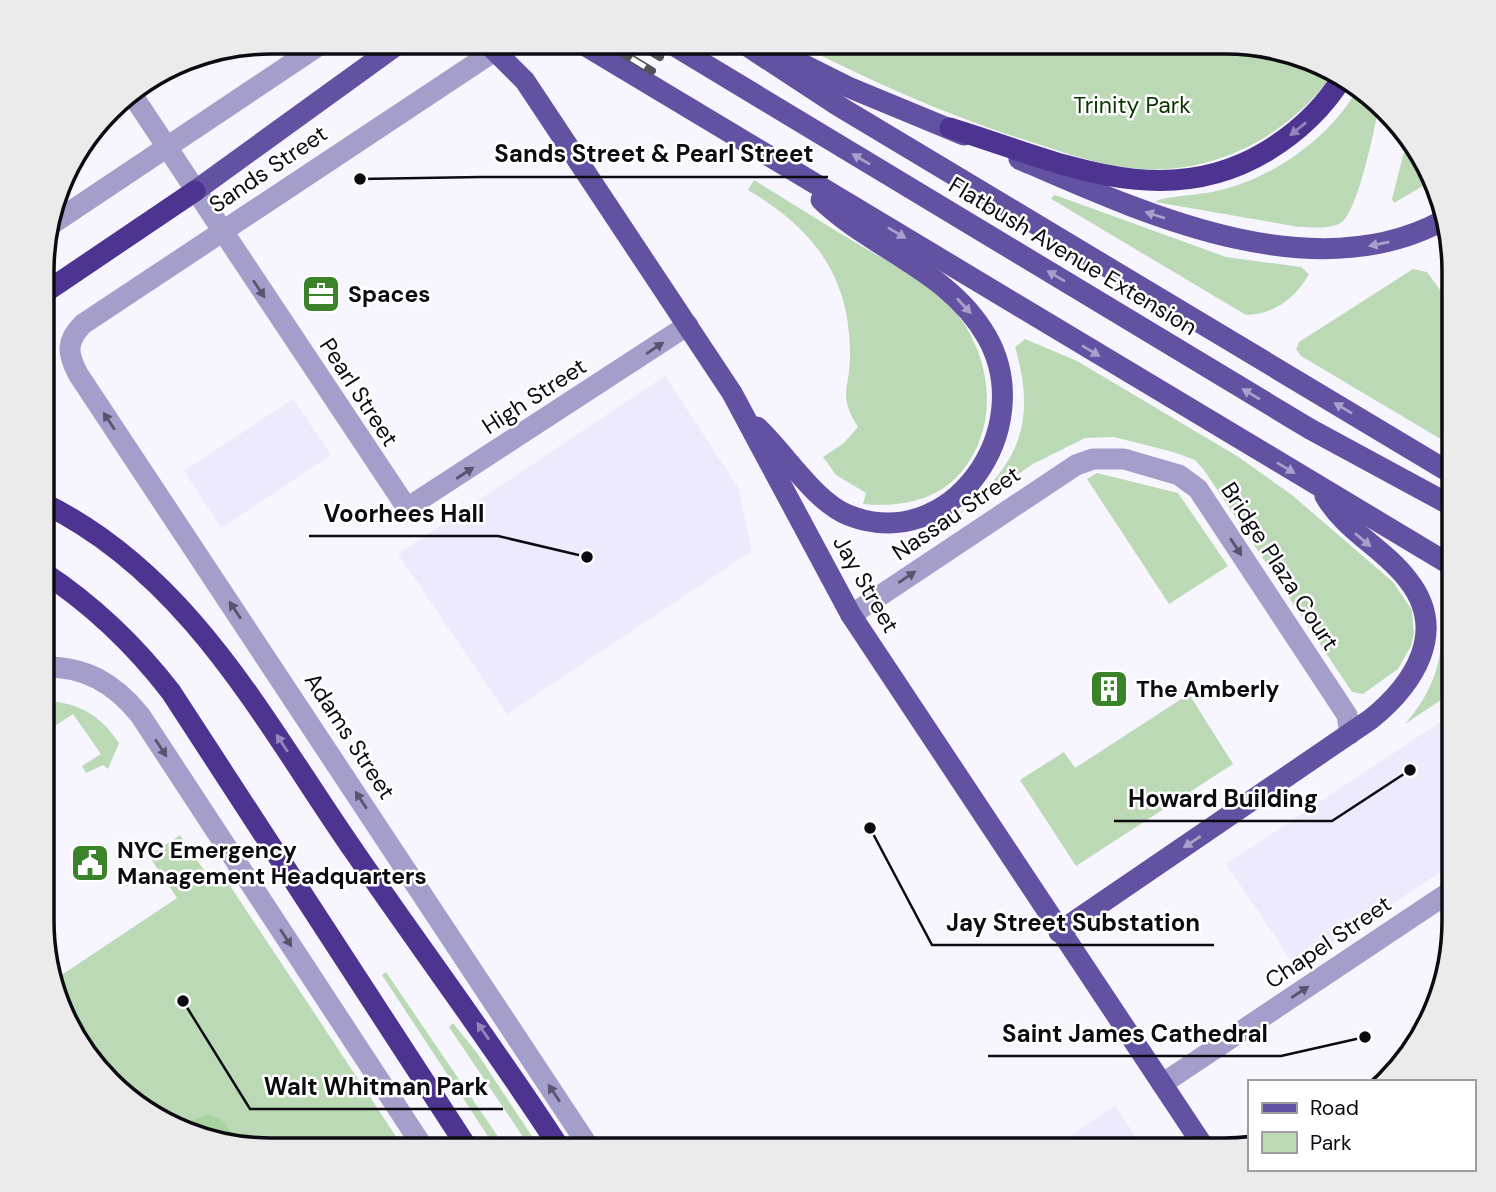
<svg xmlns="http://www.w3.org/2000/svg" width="1496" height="1192" viewBox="0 0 1496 1192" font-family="'DM Sans',sans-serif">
<rect width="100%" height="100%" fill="#f7f6ff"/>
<g fill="#eceafc">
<polygon points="665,376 738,487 752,551 507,714 398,554"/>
<polygon points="293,399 331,455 221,528 184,471"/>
<polygon points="1454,713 1454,863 1296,968 1226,864"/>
<polygon points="1115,1106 1145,1150 1049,1150"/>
</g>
<g fill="#bcd9b6">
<path d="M794 42H1240L1312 59 1334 73C1285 140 1206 180 1122 167 1087 162 1052 148 1019 138 941 113 867 79 794 42Z"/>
<path d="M1358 88 1379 103C1376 125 1358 210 1342 222 1330 230 1313 227 1299 227L1155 202C1163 196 1199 195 1212 192 1269 181 1330 139 1358 88Z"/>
<polygon points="1407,140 1431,170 1433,180 1394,203 1392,199"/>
<path d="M754 180C790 202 826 225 863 247 889 262 917 276 940 296 985 335 1003 408 970 460 946 499 905 508 863 504L866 493 836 475 823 457 844 443 858 427C837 394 850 390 850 355 850 276 814 229 748 190Z"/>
<path d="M1055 195 1226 257 1301 267 1309 274C1297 297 1273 315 1246 315L1053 200 1051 198Z"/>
<polygon points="1413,269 1427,272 1454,309 1454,447 1301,356 1296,349 1299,342"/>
<path d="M1025 339 1077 361 1237 456 1292 495 1393 582 1412 610 1414 634 1411 646 1398 669 1363 694 1352 692 1204 470 1195 460 1173 452 1114 437 1085 438 1033 464 949 521C1015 471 1039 428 1015 347Z"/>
<polygon points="1097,473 1178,493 1228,566 1169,604 1087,479"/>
<path d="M1440 612 1454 617V646L1448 653 1451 666 1444 698 1405 724C1434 691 1446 655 1440 612Z"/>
<polygon points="1189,694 1233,764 1076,866 1020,780 1064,752 1075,768"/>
<path d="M43 701C76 701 101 715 119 743L108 769 103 765 86 773 82 766 101 754 73 714 55 726C43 723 43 711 43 701Z"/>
<polygon points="180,835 208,876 219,869 405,1150 256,1150 184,1133 120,1093 66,1023 54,980 177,898 149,856"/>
<polygon points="386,972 507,1150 497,1150 382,975"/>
<polygon points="453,1023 477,1053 541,1150 532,1150 449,1027"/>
</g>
<path fill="#a7d39e" d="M206 1115C223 1117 232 1127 232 1144L182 1132 190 1121Z"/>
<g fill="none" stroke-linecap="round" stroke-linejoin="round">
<g stroke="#a49ecb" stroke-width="21">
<path d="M496 50 83 324C66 341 67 353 78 374L591 1150"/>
<polyline points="131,93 407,508 688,325"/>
<polyline points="49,226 324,42"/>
<polyline points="851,615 1076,465 1093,459 1124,459 1179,475 1198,489 1347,715 1350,734"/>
<path d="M43 667C85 666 114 683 140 715L425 1150"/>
<polyline points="1162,1084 1454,889"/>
</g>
<g stroke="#6352a2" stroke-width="21">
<polyline points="486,42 525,81 732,393 851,615 1206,1150"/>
<polyline points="579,42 1454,567"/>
<polyline points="668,42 1310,429 1454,507"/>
<polyline points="741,42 837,105 1454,475"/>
<polyline points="764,45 848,87 964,135"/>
<path d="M1019 159C1143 213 1311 291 1442 221"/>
<polyline points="195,191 401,42"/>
<path d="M757 427C785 453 814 501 848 515 951 556 1039 429 987 337 950 271 873 250 821 200"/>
<path d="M1059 932 1371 719C1413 685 1449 632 1408 580 1384 548 1346 532 1325 496"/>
</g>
<g stroke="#4d3491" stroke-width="21">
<path d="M950 128C1055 160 1162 215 1267 151 1298 132 1323 109 1342 78"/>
<polyline points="44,293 195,191"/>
<path d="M43 503C191 575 266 725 356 854 424 953 496 1049 561 1150"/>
<path d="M43 572C93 605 134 644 171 692L469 1150"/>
</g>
<defs>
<g id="rail">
<polyline points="604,42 652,71"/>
<polyline points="635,42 660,57"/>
</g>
</defs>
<use href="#rail" stroke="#53525a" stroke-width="8"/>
<use href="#rail" stroke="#fff" stroke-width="5" stroke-dasharray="16" stroke-linecap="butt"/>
</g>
<defs><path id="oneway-solid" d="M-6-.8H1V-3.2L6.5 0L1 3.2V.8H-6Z" transform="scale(1.75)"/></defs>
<g fill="#9485bd">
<use href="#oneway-solid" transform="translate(1298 129) rotate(141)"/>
<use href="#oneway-solid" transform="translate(282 743) rotate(-123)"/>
<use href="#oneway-solid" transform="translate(483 1031) rotate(-125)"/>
</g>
<g fill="#a9a0cc">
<use href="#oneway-solid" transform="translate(861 159) rotate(-149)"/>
<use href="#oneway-solid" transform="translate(1155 215) rotate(-162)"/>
<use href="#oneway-solid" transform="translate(897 233) rotate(31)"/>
<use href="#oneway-solid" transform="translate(1379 244) rotate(168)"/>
<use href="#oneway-solid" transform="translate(1056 276) rotate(-149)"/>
<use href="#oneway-solid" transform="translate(964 306) rotate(47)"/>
<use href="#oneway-solid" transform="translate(1091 351) rotate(31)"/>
<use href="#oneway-solid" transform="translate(1251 394) rotate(-149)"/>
<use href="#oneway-solid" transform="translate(1343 408) rotate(-149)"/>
<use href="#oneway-solid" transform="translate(1286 468) rotate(31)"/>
<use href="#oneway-solid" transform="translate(1363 540) rotate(40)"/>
<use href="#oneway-solid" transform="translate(1192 842) rotate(146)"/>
</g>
<g fill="#58546e">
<use href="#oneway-solid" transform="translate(259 289) rotate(56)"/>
<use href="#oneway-solid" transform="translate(655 348) rotate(-34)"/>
<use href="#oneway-solid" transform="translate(109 421) rotate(-123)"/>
<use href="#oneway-solid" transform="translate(465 473) rotate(-33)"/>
<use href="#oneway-solid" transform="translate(1236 547) rotate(57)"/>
<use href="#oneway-solid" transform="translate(907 577) rotate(-34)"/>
<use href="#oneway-solid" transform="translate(235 610) rotate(-124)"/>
<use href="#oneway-solid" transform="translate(161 748) rotate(57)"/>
<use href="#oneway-solid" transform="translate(361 800) rotate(-123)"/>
<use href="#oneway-solid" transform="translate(286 938) rotate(57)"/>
<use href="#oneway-solid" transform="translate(1300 992) rotate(-34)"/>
<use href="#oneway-solid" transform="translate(554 1093) rotate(-124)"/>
</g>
<defs>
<symbol id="office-square" viewBox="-11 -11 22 22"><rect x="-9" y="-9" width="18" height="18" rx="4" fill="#3b832a" stroke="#fff"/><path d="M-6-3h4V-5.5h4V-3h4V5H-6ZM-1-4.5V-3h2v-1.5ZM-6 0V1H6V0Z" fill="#fff"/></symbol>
<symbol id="building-square" viewBox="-11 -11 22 22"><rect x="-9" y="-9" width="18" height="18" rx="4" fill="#3b832a" stroke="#fff"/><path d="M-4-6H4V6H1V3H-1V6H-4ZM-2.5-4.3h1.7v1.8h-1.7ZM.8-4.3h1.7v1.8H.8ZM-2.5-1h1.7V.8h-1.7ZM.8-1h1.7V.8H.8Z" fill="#fff"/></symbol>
<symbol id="civic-square" viewBox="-11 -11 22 22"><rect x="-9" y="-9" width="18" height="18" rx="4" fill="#3b832a" stroke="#fff"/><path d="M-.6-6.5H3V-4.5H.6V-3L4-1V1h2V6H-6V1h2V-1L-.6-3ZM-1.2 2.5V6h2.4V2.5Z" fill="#fff"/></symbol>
</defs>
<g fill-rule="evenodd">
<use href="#office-square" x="299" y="272" width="44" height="44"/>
<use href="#building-square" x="1087" y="667" width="44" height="44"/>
<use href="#civic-square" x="68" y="841" width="44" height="44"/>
</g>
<g text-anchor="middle" stroke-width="5" stroke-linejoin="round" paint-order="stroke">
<g font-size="23" fill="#0b3601" stroke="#fff">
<text x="1132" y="113">Trinity Park</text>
</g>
<g font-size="23" fill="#0c0b12" stroke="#fff">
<text transform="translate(268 169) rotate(-34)" y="8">Sands Street</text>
<text transform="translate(1073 256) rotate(31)" y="8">Flatbush Avenue Extension</text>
<text transform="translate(359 392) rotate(57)" y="8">Pearl Street</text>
<text transform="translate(534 396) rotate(-33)" y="8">High Street</text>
<text transform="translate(956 513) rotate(-34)" y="8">Nassau Street</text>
<text transform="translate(1280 566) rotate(57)" y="8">Bridge Plaza Court</text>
<text transform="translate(866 584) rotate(60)" y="8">Jay Street</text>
<text transform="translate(350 736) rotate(57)" y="8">Adams Street</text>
<text transform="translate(1328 942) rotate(-34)" y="8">Chapel Street</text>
</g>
<g font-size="23" font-weight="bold" fill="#0c0b12" stroke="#fff" text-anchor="start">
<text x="348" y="302">Spaces</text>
<text x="1136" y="697">The Amberly</text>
<text x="117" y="858">NYC Emergency<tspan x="117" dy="26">Management Headquarters</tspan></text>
</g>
</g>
<path d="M0 0H1496V1192H0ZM271 54H1225A217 217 0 0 1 1442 271V921A217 217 0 0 1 1225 1138H271A217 217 0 0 1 54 921V271A217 217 0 0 1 271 54Z" fill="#ecebec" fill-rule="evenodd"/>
<path fill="none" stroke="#0c0b12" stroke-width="3.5" d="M271 54H1225A217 217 0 0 1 1442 271V921A217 217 0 0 1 1225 1138H271A217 217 0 0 1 54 921V271A217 217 0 0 1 271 54Z"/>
<path fill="none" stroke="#0c0b12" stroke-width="2.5" d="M360 179L481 177H828M587 557L498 536H309M1410 770L1332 821H1114M870 828L932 945H1214M1365 1037L1281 1056H988M183 1001L250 1109H503"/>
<g fill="#0c0b12" stroke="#fff" stroke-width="2.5">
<circle cx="360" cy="179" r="7"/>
<circle cx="587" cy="557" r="7"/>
<circle cx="1410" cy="770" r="7"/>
<circle cx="870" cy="828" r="7"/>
<circle cx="1365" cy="1037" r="7"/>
<circle cx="183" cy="1001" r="7"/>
</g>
<g font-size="24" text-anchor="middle" font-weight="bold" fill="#0c0b12" stroke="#fff" stroke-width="5" stroke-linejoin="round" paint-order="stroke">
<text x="654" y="162">Sands Street &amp; Pearl Street</text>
<text x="404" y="522">Voorhees Hall</text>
<text x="1223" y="807">Howard Building</text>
<text x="1073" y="931">Jay Street Substation</text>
<text x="1135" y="1042">Saint James Cathedral</text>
<text x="376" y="1095">Walt Whitman Park</text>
</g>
<rect x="1248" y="1080" width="228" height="91" fill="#ffffff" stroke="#9e9da0" stroke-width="2"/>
<rect x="1262" y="1103" width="35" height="10" fill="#6352a2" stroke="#9e9da0" stroke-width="2"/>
<text x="1310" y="1115" font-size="21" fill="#0c0b12">Road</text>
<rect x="1262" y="1132" width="35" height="21" fill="#bcd9b6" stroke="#9e9da0" stroke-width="2"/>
<text x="1310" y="1150" font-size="21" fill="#0c0b12">Park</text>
</svg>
